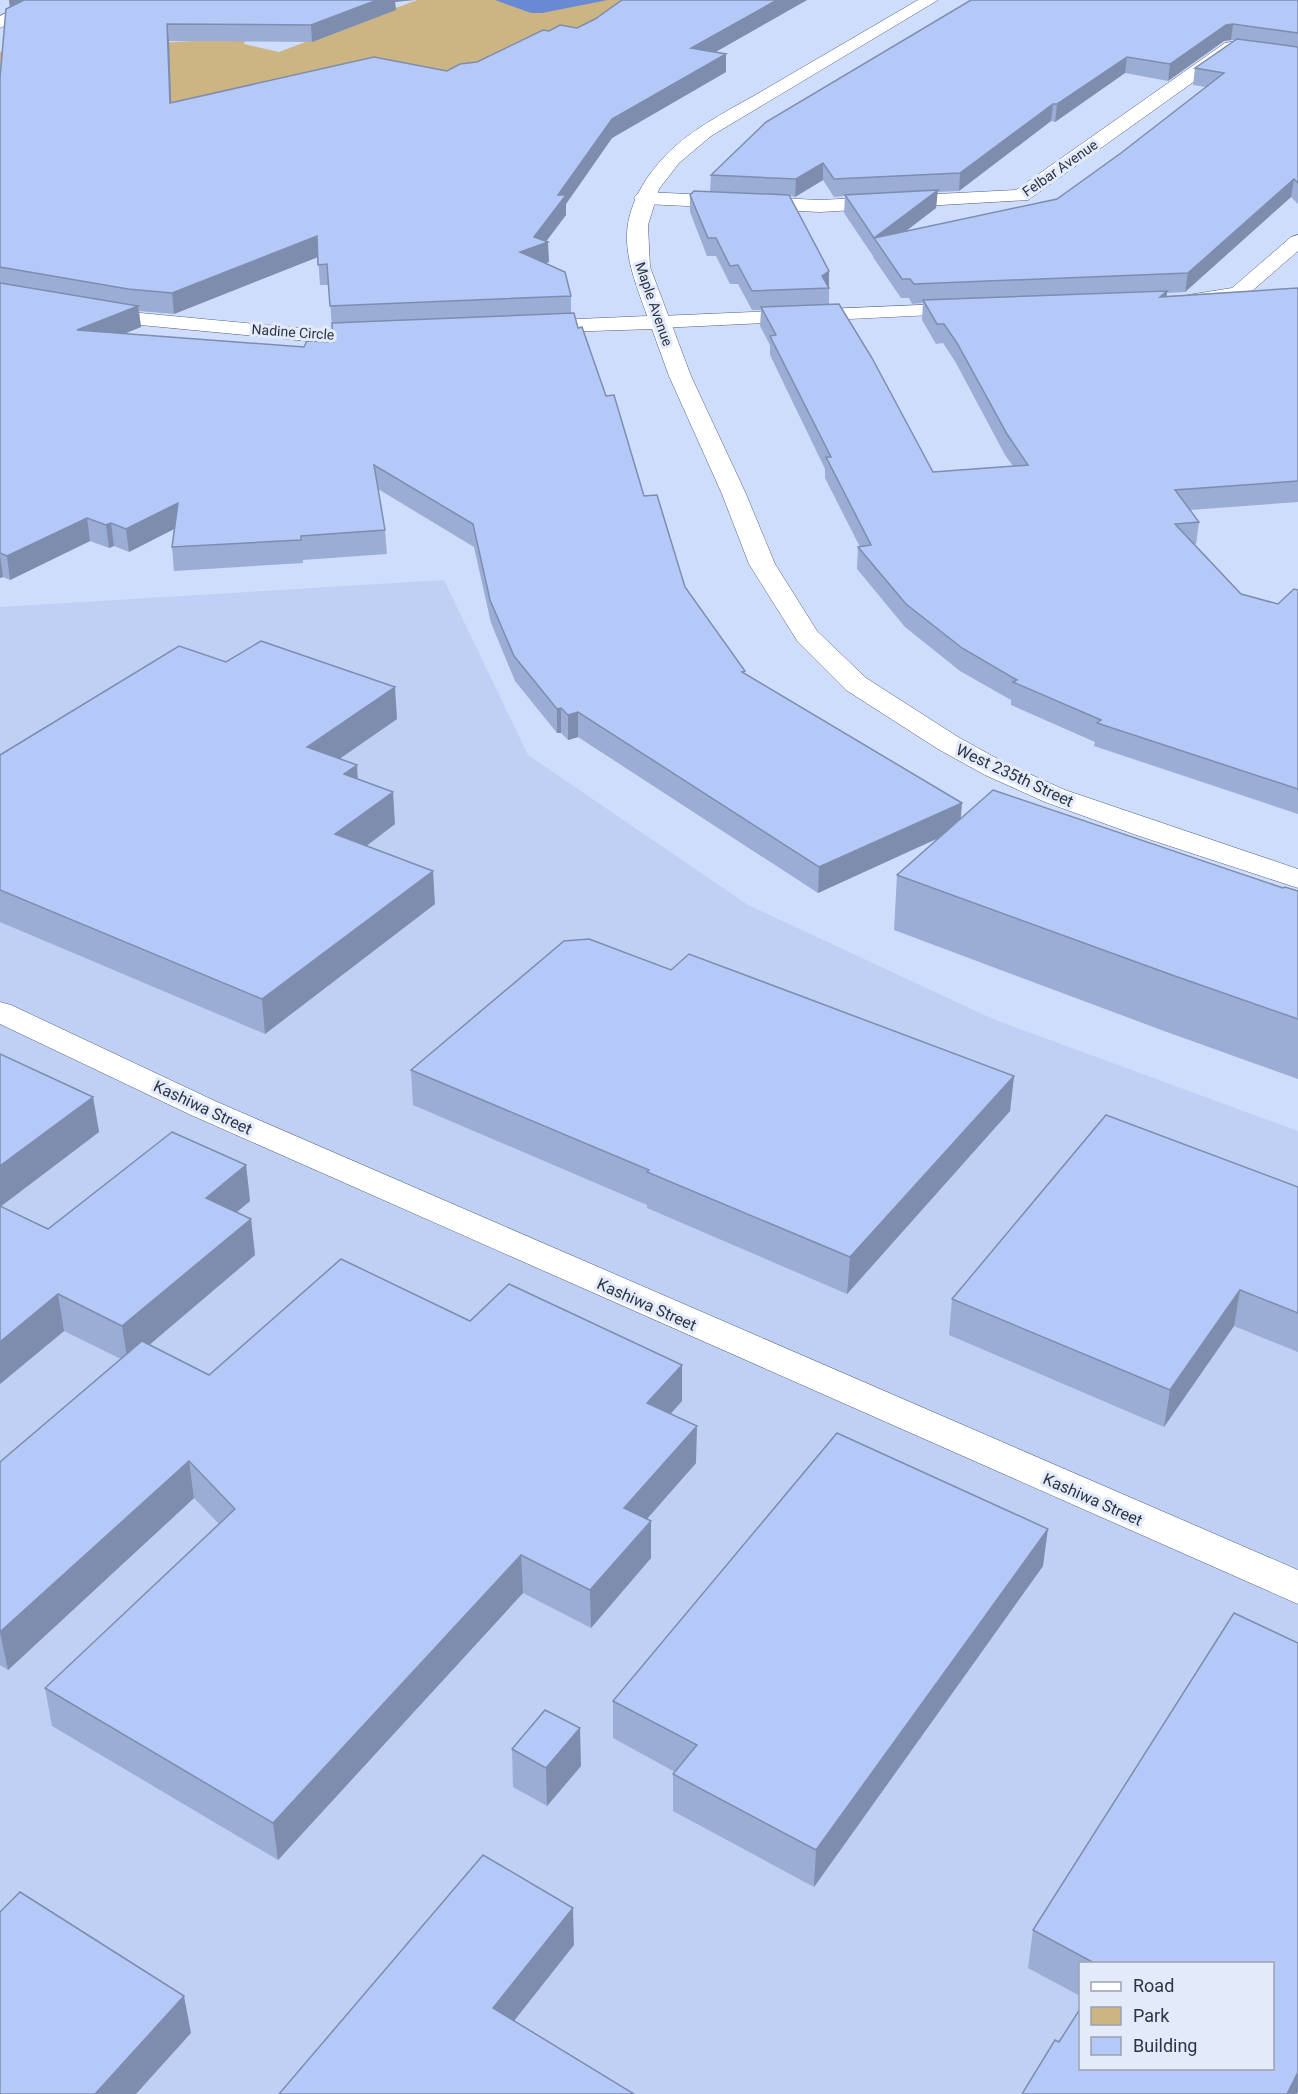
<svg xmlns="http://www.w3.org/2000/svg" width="1298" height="2094" viewBox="0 0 1298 2094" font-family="Roboto,sans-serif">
<rect width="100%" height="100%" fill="#cfddfd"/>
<path fill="#bfd0f4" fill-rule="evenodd" d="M444 580 528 755 748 905 993 1019 1298 1131V2094H0V607ZM1080 1964H1272V2068H1080Z"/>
<polygon fill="#cdb583" points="417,0 636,0 652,39 576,28 451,87 171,125 0,103 0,52 246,38 244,44 279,52"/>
<polygon fill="#6989d3" points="495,0 608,0 542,13 531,13"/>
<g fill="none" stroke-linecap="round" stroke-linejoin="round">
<defs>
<g id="minor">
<polygon points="1231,42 1298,52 1298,62 1234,53 1028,200 820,212 644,204 637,202 634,198 637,194 644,192 820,200 1016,190 1225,43"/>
<polygon points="1298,235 1298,251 1245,297 1195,305 1188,303 1185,299 1188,295 1232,288 1291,237"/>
<polygon points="967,303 974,305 978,309 974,313 660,328 652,327 649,322 652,317 660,316"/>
<polygon points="0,1002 11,1005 215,1101 1298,1570 1298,1604 191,1115 0,1024"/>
</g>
<g id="tertiary">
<polygon points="32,0 52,0 50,3 0,28 0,16"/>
<path d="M918 0H938L711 136 679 163 659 189 648 225 650 267 691 376 746 494 775 564 817 631 866 678 958 737 1005 763 1065 790 1298 869V888L1139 836 1045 802 985 775 938 749 846 690 798 642 749 564 722 494 669 376 652 329 533 333 525 332 522 327 525 322 533 321 647 316C637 286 623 256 628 223 633 197 647 175 665 156 693 127 730 110 764 90 815 60 867 30 918 0Z"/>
<polygon points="96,306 130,312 318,330 376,328 384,329 387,334 384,339 376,340 318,342 130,324 89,316 85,312 89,308"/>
</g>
</defs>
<use href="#minor" stroke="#516183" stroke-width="1"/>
<use href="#tertiary" stroke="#516183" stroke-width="1"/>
<use href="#minor" fill="#fff" fill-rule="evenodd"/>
<use href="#tertiary" fill="#fff" fill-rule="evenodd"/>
</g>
<g fill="#9badd5" fill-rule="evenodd">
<path d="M9 0H414L395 2 396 10 312 42 169 41 171 103 447 71 477 62 549 31 807 0 715 52 726 72 612 138 566 204V215L546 241 549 262 546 263 571 296V313L578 328 606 396 644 496 685 587 745 674 961 819 1298 891V1079L1164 1031 894 930 897 875 939 838 818 893 578 737 568 740 561 733H557L515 681 491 623 474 547 378 489 385 530 387 554 303 560V563L174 571 172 547 174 529 129 552 114 546 109 548 90 541 10 580 3 577 0 578V78L10 7ZM318 257 320 285H329L333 342 304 347 124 334 141 327 139 311 174 314Z"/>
<path d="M1298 0V204L1291 197 1185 292 1167 293V296L1298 288V502L1190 510 1199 522 1196 544H1193L1241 594 1278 604 1298 590V814L1094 746 1095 742 1011 705V700L960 671 905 627 857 569 858 547H860L825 478V469L770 355V345L760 326 761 310H752L738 284H730L716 256H707L690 212V195L710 192 711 175ZM1231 40H1235L1195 68 1193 85 1206 87 1121 153 1057 199 905 232 936 208 937 192 959 191 1051 121 1055 122 1125 73 1168 81 1224 41ZM823 180 834 197 845 196 844 213 873 256 874 255 873 257 901 298H909L912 304 923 303 922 320 936 344 943 343 956 363 1005 455 1013 466 933 472 829 304V288L790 196 795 197Z"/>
<polygon points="226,662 397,719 339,759 358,779 395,824 367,846 435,904 265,1034 0,922 0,755"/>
<polygon points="671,970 1014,1076 1010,1111 847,1294 647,1208 647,1205 413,1105 411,1070"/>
<polygon points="0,1054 93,1097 99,1132 1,1206 48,1229 246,1165 250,1201 237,1212 251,1219 255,1255 149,1345 209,1375 470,1321 682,1365 682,1401 670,1414 696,1463 647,1519 651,1521 651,1558 591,1628 523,1593 278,1860 52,1726 45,1688 219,1524 194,1498 8,1670 0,1665 0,1462 121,1359 64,1331 0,1384"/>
<polygon points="1298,1187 1298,1352 1234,1326 1164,1427 949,1335 952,1299"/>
<polygon points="1043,1566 814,1887 673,1811 673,1774 675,1772 613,1738 613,1701"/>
<polygon points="1298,1643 1298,2092 1297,2094 1022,2094 1272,1964 1080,1964 1080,1996 1028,1968 1033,1930"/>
<polygon points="512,1749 581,1766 547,1806 513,1787"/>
</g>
<g fill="#7e8dae">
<polygon points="9,0 27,0 10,8"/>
<polygon points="377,0 414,0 395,2 396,10 312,42 311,25"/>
<polygon points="777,0 807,0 691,66 691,48"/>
<polygon points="167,24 169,41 172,122 170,103"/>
<polygon points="1233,24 1231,40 1224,41 1168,81 1170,64 1226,25"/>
<polygon points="726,54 726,72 612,138 566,204 566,215 545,243 548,242 549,262 520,272 520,252 534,237 558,195 612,119"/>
<polygon points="1127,57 1125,73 1055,122 1057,104"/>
<polygon points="1053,104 1051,121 959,191 960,173"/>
<polygon points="823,163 823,180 795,197 796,179"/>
<polygon points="1294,179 1291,197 1185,292 1188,273"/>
<polygon points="938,190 936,208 882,249 874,238 873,256 874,238"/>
<polygon points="317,236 318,257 174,314 172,293"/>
<polygon points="829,271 829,288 822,276"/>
<polygon points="1167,291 1165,310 1160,297"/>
<polygon points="138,306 141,327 80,351 77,330"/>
<polygon points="178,503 180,526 129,552 126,529"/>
<polygon points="87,518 90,541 10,580 7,556"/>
<polygon points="111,523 114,546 109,548 106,525"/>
<polygon points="0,555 3,577 0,578"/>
<polygon points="395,687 397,719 309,780 307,747"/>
<polygon points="561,708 561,733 557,733 557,709"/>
<polygon points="578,712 578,737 568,740 568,715"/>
<polygon points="357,765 359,798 344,774"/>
<polygon points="393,792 395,824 338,867 335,834"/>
<polygon points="962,803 960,828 818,893 819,867"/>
<polygon points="433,871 435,904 265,1034 262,999"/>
<polygon points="1014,1076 1010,1111 847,1294 850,1257"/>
<polygon points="93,1097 99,1132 0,1207 0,1166"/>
<polygon points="246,1165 250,1201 210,1234 206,1198"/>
<polygon points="251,1219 255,1255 128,1363 122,1326"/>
<polygon points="1240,1290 1234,1326 1164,1427 1170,1390"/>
<polygon points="58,1294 64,1331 0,1384 0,1342"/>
<polygon points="682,1365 682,1401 647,1440 647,1403"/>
<polygon points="697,1426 696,1463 624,1545 624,1508"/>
<polygon points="189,1461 194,1498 8,1670 0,1632"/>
<polygon points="651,1521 651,1558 591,1628 590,1590"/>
<polygon points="1048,1529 1043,1566 814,1887 816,1850"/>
<polygon points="521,1555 523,1593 278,1860 273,1823"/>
<polygon points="580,1728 581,1766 547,1806 546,1768"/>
<polygon points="573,1908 574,1945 495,2045 493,2008"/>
<polygon points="184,1996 191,2033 136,2094 95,2094"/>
<polygon points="1298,2072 1298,2091 1297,2094 1287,2094"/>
</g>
<g fill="#b4c9f8" stroke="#7e8dae" stroke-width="1.5">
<polygon points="24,0 377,0 311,25 167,24 170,103 374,57 447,71 460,64 477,62 543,30 549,31 560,25 577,28 595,19 622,0 777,0 691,48 726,54 612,119 558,195 566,195 534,237 548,242 520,252 565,272 571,296 330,306 327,264 318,265 317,236 172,293 128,289 0,267 0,78 6,9"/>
<polygon points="971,0 1298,0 1298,33 1233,24 1226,25 1170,64 1127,57 1057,104 1053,104 960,173 834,179 823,163 796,179 711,175 766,122"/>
<polygon points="1237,39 1298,47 1298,183 1294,179 1188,273 914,284 910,279 902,279 874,238 1057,199 1121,153 1224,73 1195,68"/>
<polygon points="938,190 874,238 845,195"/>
<polygon points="694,191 789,195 829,271 822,276 829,288 752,291 738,265 730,266 716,238 708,238 690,195"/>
<polygon points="0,283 138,306 77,330 304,347 307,341 333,342 332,323 574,313 578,328 582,327 606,396 614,395 644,496 657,495 685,587 745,671 742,672 962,803 819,867 578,712 568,715 561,708 557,709 514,656 490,600 473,524 374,465 385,530 301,536 301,540 172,547 178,503 126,529 111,523 106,525 87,518 7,556 0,553"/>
<polygon points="1298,288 1298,481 1175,490 1199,522 1175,524 1241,594 1278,604 1294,589 1298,590 1298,789 1097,723 1101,720 1013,682 1017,680 962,648 906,604 858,547 871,545 826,457 831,457 770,336 776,335 761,307 839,304 872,358 933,472 1028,465 1007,434 957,343 944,324 937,324 923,300 1167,291 1160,297"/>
<polygon points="261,641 395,687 307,747 357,765 344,774 393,792 335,834 433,871 262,999 0,890 0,755 179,646 226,662"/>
<polygon points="993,790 1283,888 1285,887 1298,891 1298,1019 1172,975 897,875"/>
<polygon points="589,939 671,970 689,954 1014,1076 850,1257 647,1172 649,1170 411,1070 564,941"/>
<polygon points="0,1054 93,1097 0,1166"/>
<polygon points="1106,1115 1298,1187 1298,1313 1240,1290 1170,1390 952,1299"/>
<polygon points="172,1132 246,1165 206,1198 251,1219 122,1326 58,1294 0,1342 0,1206 48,1229"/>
<polygon points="341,1259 470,1321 509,1284 682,1365 647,1403 697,1426 624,1508 651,1521 590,1590 521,1555 273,1823 45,1688 235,1509 189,1461 0,1632 0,1462 142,1341 209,1375"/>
<polygon points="837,1433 1048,1529 816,1850 673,1774 697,1745 613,1701"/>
<polygon points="1234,1613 1298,1643 1298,2072 1287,2094 1022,2094 1055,2040 1059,2042 1080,2009 1080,2068 1272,2068 1272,1964 1096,1964 1033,1930"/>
<polygon points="545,1710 580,1728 546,1768 512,1749"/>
<polygon points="483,1855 573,1908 493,2008 634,2094 279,2094"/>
<polygon points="20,1892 184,1996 95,2094 0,2094 0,1912"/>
</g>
<g text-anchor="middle" stroke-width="6" stroke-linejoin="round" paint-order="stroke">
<g font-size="14" fill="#2d3443" stroke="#e3ebfb">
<text transform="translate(1060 168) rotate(-35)" y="5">Felbar Avenue</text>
<text transform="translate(654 304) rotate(71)" y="5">Maple Avenue</text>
<text transform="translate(293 332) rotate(4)" y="5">Nadine Circle</text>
</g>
<g font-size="16" fill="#2d3443" stroke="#e3ebfb">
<text transform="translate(1015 775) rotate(25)" y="6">West 235th Street</text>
<text transform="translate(203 1107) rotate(25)" y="6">Kashiwa Street</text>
<text transform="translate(647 1304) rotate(24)" y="6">Kashiwa Street</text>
<text transform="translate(1093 1499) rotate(24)" y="6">Kashiwa Street</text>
</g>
</g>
<rect x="1079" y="1962" width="195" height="108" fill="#e3ebfb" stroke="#9aa2b1" stroke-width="1.5"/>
<rect x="1091" y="1982" width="30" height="9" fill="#ffffff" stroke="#9aa2b1" stroke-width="1.5"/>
<text x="1133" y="1992" font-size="18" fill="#2d3443">Road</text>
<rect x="1091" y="2007" width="30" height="18" fill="#cdb583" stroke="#9aa2b1" stroke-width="1.5"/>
<text x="1133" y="2022" font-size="18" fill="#2d3443">Park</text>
<rect x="1091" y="2037" width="30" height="18" fill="#b4c9f8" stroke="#9aa2b1" stroke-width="1.5"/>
<text x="1133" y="2052" font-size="18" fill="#2d3443">Building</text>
</svg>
